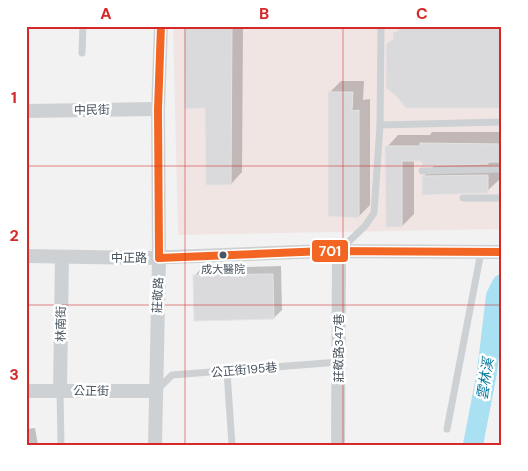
<svg xmlns="http://www.w3.org/2000/svg" width="528" height="471" viewBox="0 0 528 471" font-family="'DM Sans','Noto Sans TC',sans-serif">
<rect width="100%" height="100%" fill="#f3f2f2"/>
<polygon fill="#f1e5e4" points="173,26 502,26 502,229 178,235"/>
<g fill="#0003">
<polygon points="185,26 243,26 242,172 231,184 206,107"/>
<polygon points="341,81 364,81 363,100 370,99 370,205 359,216 329,93"/>
<polygon points="432,132 502,132 502,161 499,161 499,180 487,191 423,177 436,164 414,160 414,214 402,226 387,147 398,135 430,135"/>
<polygon points="281,266 282,310 274,318 194,276 202,268"/>
<polygon points="35,428 38,445 26,445 26,429"/>
</g>
<g fill="none" stroke-linecap="round" stroke-linejoin="round">
<polyline stroke="#a9e0f2" stroke-width="20" points="473,445 487,372 496,296 502,284"/>
</g>
<g fill="#dadadc" stroke="#e4e4e5">
<polygon points="184,26 232,26 231,185 206,185 205,108 185,109"/>
<polygon points="398,26 502,26 502,108 406,108 395,95 386,88 386,44 393,39 393,32 398,31"/>
<polygon points="328,92 353,92 352,111 359,110 359,218 328,216"/>
<polygon points="420,143 502,144 502,162 488,162 488,164 422,166 422,162 420,161 402,161 402,227 386,227 385,146 420,146"/>
<polygon points="488,175 488,193 422,195 422,176"/>
<polygon points="273,274 274,319 194,321 193,275"/>
</g>
<g fill="none" stroke-linecap="round" stroke-linejoin="round">
<g stroke="#ced1d3" stroke-width="7">
<polyline points="82,53 83,26"/>
<polyline points="380,125 502,122"/>
<polyline points="422,171 502,169"/>
<polyline points="463,198 502,198"/>
<polyline points="341,249 365,226 374,213 380,125 381,26"/>
<polyline points="227,372 232,445"/>
<polyline points="158,389 172,375 339,362"/>
<polyline points="60,390 61,445"/>
<polyline points="447,429 481,252"/>
</g>
<g stroke="#ced1d3" stroke-width="14">
<polyline points="26,111 158,109"/>
<polyline points="26,256 146,258 324,251 502,252"/>
<polyline points="60,390 62,257"/>
<polyline points="26,391 156,391"/>
<polyline points="155,445 159,258 158,109 161,26"/>
<polyline points="338,445 339,251"/>
</g>
<defs>
<g id="bus-1">
<polyline points="159,258 324,251 502,252"/>
<polyline points="159,258 158,109 161,26"/>
</g>
</defs>
<use href="#bus-1" stroke="#fff" stroke-width="11"/>
<use href="#bus-1" stroke="#f26522" stroke-width="8"/>
</g>
<path fill="none" stroke="#d62828" stroke-width="1" stroke-opacity="0.55" d="M185 26V445M343 26V445M26 166H502M26 305H502"/>
<circle fill="#485460" stroke="#fff" stroke-width="2" cx="223" cy="255" r="4.5"/>
<g text-anchor="middle" stroke-width="5" stroke-linejoin="round" paint-order="stroke">
<g font-size="11" fill="#485460" stroke="#fff">
<text x="223" y="273">成大醫院</text>
</g>
<g font-size="12" fill="#485460" stroke="#fff">
<text transform="translate(92 110) rotate(-1)" y="4">中民街</text>
<text x="129" y="262">中正路</text>
<text transform="translate(158 295) rotate(-88)" y="4">莊敬路</text>
<text transform="translate(61 324) rotate(-89)" y="4">林南街</text>
<text transform="translate(339 348) rotate(-90)" y="4">莊敬路347巷</text>
<text transform="translate(244 370) rotate(-5)" y="4">公正街195巷</text>
<text transform="translate(91 391) rotate(1)" y="4">公正街</text>
</g>
<g font-size="14" font-style="italic" fill="#067a9e" stroke="#fff">
<text transform="translate(485 379) rotate(-81)" y="5">雲林溪</text>
</g>
</g>
<rect stroke="#fff" stroke-width="2" x="311" y="239" width="38" height="24" rx="5" fill="#f26522"/>
<g font-size="14" text-anchor="middle" font-weight="bold" fill="#fff">
<text x="330" y="256">701</text>
</g>
<rect width="528" height="471" fill="none" stroke="#ffffff" stroke-width="55"/>
<rect x="28" y="28" width="472" height="416" fill="none" stroke="#d62828" stroke-width="2"/>
<g font-size="16" text-anchor="middle" font-weight="bold" fill="#d62828">
<text x="106" y="19">A</text>
<text x="264" y="19">B</text>
<text x="422" y="19">C</text>
<text x="14" y="103">1</text>
<text x="14" y="241">2</text>
<text x="14" y="380">3</text>
</g>
</svg>
